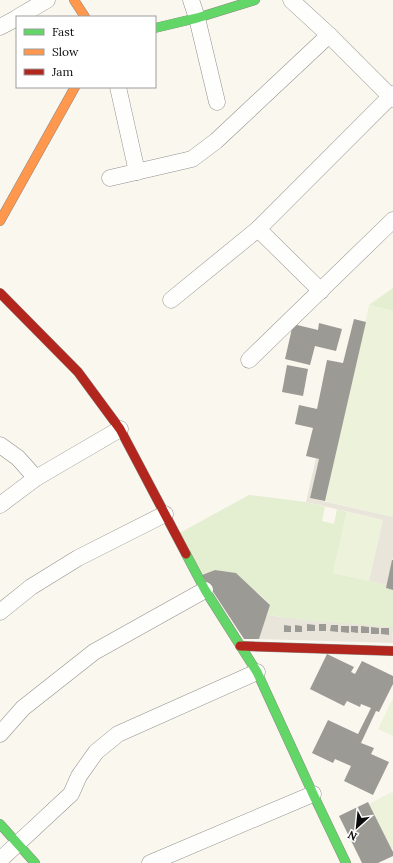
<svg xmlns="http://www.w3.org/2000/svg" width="393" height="863" viewBox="0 0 393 863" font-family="Lora,serif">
<rect width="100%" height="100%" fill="#faf7ef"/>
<g fill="#e4eed0">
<polygon points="393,288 393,311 369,305"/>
<path d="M249 495 306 502 325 507 322 521 334 524 337 509 347 512 333 573 387 585 386 588 393 590V636L391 627C350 624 307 623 266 614L270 604 236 573 215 570 198 576 176 535Z"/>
</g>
<g fill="#edf2da">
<polygon points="369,305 393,311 393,517 325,501"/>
<polygon points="347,512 383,520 369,581 333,573"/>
<polygon points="393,698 393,736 378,729"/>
<polygon points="392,792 393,794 393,847 391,848 369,804"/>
</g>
<g fill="#eae5db">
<polygon points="316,458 319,459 310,498 393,517 393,557 387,585 369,581 383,520 306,502"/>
<polygon points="266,614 280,617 313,621 392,627 393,643 259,639"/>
</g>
<g fill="#9c9a95">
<polygon points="354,319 366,322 325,501 310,498 319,459 306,456 313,428 295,424 299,405 317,409 327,360 343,363"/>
<polygon points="319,323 342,329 336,351 315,346 310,365 285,359 293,324 318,330"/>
<polygon points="287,365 308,369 303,396 282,392"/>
<polygon points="392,560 393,560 393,590 386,588"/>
<polygon points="215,570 236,573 270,605 259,639 244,639 202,575"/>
<polygon points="307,624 315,625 315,631 307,631"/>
<rect x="319" y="624" width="7" height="7"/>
<polygon points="284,625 291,626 291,632 284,632"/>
<polygon points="295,625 302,626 302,632 295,632"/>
<polygon points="331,625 338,625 338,632 330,631"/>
<polygon points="341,626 349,626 349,633 341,632"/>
<polygon points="351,626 358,626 358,633 351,632"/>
<polygon points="361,626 369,627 369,633 361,633"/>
<polygon points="371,627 379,628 379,634 371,634"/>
<polygon points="381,628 389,628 389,635 381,634"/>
<polygon points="327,654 354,667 351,672 355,674 362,661 393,676 393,684 379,712 376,711 361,743 374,748 371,754 389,762 373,795 344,781 351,766 335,759 333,763 312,753 328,720 358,734 371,708 361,704 360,707 347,701 344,706 310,689"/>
<polygon points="368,802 393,852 393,856 378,863 362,863 339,816"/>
</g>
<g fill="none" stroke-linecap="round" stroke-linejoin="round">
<defs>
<g id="street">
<polyline points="191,0 197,18 217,102"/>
<polyline points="291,0 329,35 393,99"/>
<polyline points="18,17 47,0"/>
<polyline points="0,27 17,18"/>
<polyline points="118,87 137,172"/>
<polyline points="110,178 192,159 216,141 329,35"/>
<polyline points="258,229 321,291"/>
<polyline points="171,300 258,229 393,94"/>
<polyline points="249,360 393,220"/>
<polyline points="0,445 18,458 36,478"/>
<polyline points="0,505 36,478 120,429"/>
<polyline points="0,612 31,587 78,558 165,514"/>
<polyline points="0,734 23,708 94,652 205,590"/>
<polyline points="0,860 71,794 79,776 96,752 118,734 257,672"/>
<polyline points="150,863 313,794"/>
</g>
<g id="fast">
<polyline points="155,28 197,18 255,0"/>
<polyline points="186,554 205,590 257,672 313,794 346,863"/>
<polyline points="0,824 35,863"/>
</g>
<g id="slow">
<polyline points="74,0 85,17"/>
<polyline points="0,221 75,87"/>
</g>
<g id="jam">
<polyline points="0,293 78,372 120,429 186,554"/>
<polyline points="240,646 393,651"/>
</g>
</defs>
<use href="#street" stroke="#93918e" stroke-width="17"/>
<use href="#fast" stroke="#898884" stroke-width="10"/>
<use href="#slow" stroke="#898884" stroke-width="10"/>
<use href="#jam" stroke="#898884" stroke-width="10"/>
<use href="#street" stroke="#fefefd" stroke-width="16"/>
<use href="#fast" stroke="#63d668" stroke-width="9"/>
<use href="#slow" stroke="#ff974d" stroke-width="9"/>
<use href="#jam" stroke="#b3261e" stroke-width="9"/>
</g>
<rect x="16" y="16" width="140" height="72" fill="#ffffff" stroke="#9d9d9d"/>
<rect x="24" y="29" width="20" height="6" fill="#63d668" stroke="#9d9d9d"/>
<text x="52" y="36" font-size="12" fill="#0b0b0b">Fast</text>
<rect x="24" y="49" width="20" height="6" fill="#ff974d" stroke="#9d9d9d"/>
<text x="52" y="56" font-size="12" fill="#0b0b0b">Slow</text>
<rect x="24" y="69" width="20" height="6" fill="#b3261e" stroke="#9d9d9d"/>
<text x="52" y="76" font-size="12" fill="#0b0b0b">Jam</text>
<g transform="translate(357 827) rotate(207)" stroke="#ffffff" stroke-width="3" paint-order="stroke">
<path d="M0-3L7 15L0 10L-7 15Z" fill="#0b0b0b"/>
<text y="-6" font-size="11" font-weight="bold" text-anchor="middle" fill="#0b0b0b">N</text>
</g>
</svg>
